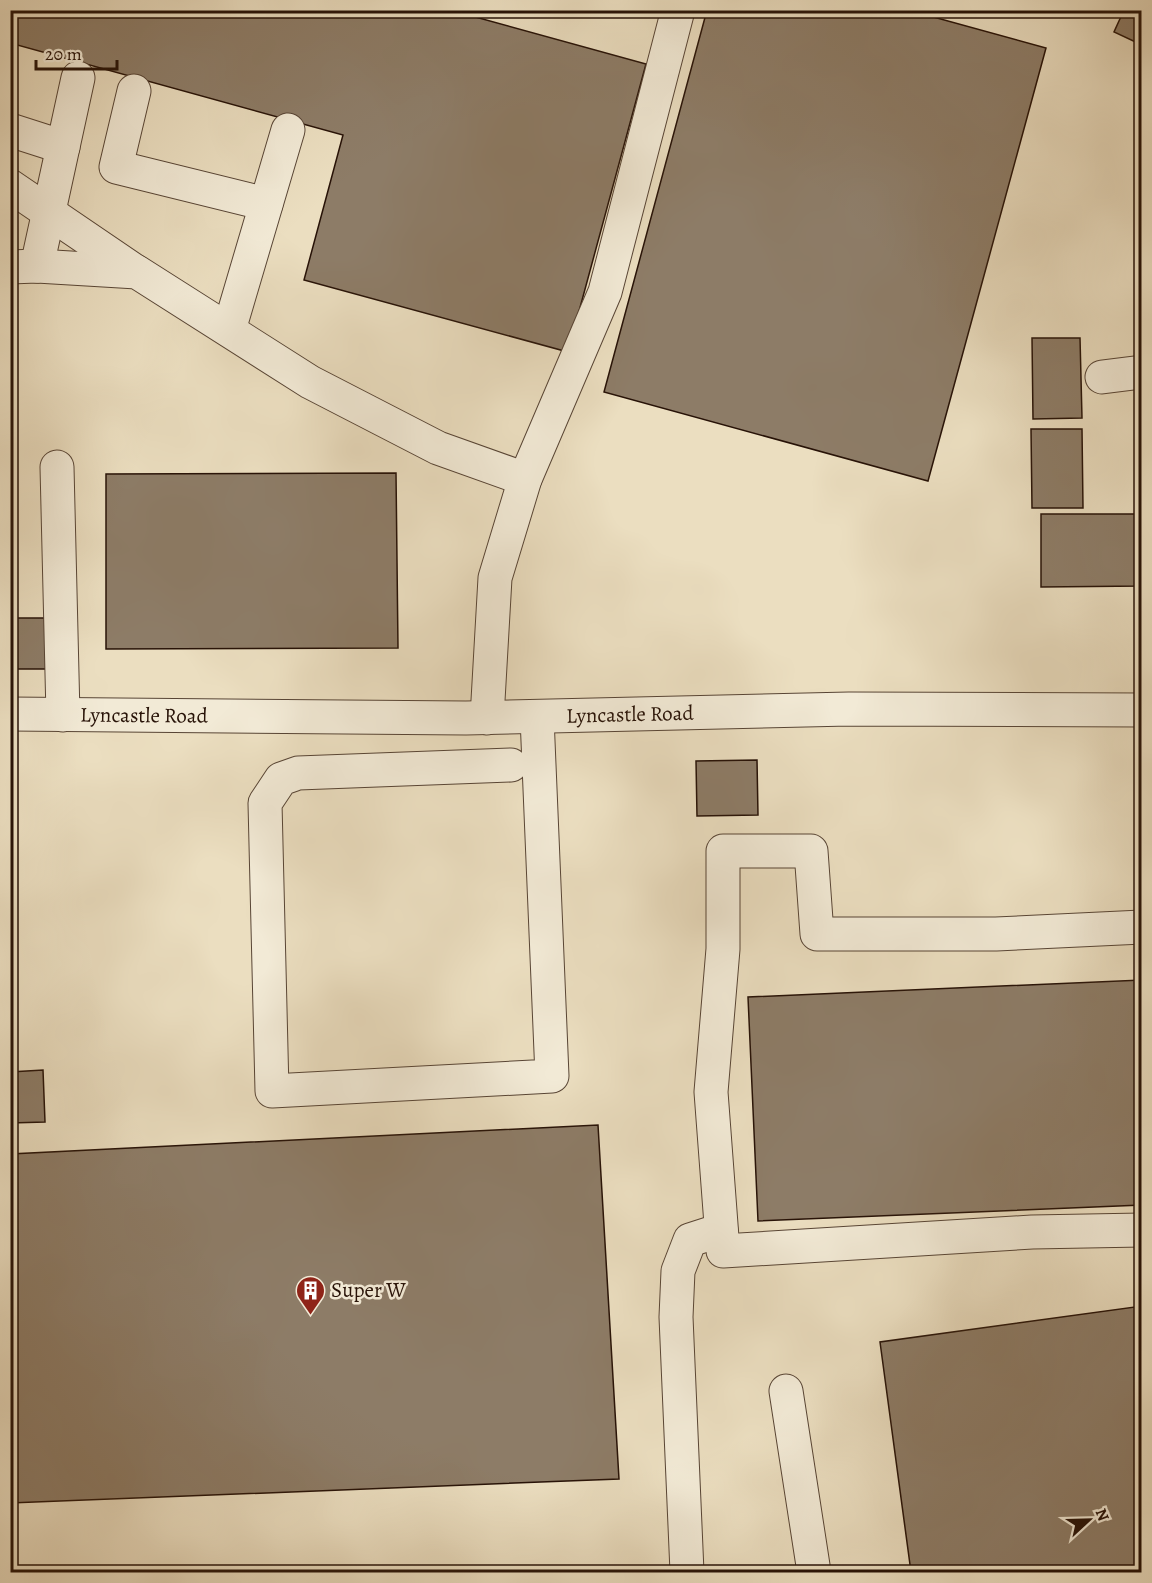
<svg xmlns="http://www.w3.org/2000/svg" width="1152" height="1583" viewBox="0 0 1152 1583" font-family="Alegreya,serif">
<rect width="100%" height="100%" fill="#ebdec0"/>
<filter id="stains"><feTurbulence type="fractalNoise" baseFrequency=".00333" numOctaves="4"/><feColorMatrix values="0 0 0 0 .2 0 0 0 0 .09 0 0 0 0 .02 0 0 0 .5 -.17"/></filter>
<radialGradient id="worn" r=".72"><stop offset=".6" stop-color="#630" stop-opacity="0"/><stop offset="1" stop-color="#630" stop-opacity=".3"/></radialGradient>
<g fill="#8d7c67" stroke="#271207" stroke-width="1.5">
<polygon points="10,10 450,10 646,64 568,352 304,280 343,135 10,43"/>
<polygon points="707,10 908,10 1046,48 928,481 604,392"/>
<polygon points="1124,10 1142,10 1142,45 1114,32"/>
<polygon points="1032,338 1080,338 1082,418 1033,419"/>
<polygon points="1031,429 1082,429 1083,508 1032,508"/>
<polygon points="396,473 398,648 106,649 106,474"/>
<polygon points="1041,514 1142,514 1142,586 1041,587"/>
<rect x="10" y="618" width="38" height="51"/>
<polygon points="757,760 758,815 697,816 696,761"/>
<polygon points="1142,980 1142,1205 758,1221 748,997"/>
<polygon points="43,1070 45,1122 10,1123 10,1072"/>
<polygon points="598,1125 619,1479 10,1503 10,1154"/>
<polygon points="1142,1306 1142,1572 911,1572 880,1342"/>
</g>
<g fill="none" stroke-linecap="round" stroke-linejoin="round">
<defs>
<g id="minor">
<polyline points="134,91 116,167 266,204"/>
<polyline points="10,130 63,147"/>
<polyline points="10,186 135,271"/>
<polyline points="37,266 78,78"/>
<polyline points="10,267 37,266 137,272 310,382 438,448 525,479"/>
<polyline points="229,330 288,130"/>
<polyline points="1102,377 1142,372"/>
<polyline points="57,467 63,715"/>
<path id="s1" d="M10 714 466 718 849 709 1142 710"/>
<polyline points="487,718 495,578 525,479 605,292 678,10"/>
<polyline points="511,765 298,773 281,779 265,803 272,1091 552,1076 537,717"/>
<polyline points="1142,927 996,934 817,934 811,851 723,851 723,949 711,1092 723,1251 1032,1232 1142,1230"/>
<polyline points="786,1391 814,1572"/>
<polyline points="687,1572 676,1317 678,1271 690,1240 721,1230"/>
</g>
</defs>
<use href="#minor" stroke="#584535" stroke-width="35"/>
<use href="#minor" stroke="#f2ead6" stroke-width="33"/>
</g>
<defs>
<symbol id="building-pin" viewBox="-11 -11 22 30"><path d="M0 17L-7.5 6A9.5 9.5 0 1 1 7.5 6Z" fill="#8f2418" stroke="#f2ead6"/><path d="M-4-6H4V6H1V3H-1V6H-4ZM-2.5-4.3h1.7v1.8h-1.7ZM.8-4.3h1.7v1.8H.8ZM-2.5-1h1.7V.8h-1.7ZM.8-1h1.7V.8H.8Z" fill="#fff"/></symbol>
</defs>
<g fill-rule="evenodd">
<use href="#building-pin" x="294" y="1274" width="33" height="45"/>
</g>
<g text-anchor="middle" stroke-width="5" stroke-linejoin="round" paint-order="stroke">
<g font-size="21" fill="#271207" stroke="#f2ead6">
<text dy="7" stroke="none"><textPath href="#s1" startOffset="134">Lyncastle Road</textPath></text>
<text dy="7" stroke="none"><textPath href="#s1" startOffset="620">Lyncastle Road</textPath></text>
</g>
<g font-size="21" fill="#271207" stroke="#f2ead6" text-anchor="start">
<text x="331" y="1297">Super W</text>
</g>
</g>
<rect width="1152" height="1583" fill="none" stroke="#ebdec0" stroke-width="36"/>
<rect x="12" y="12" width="1128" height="1559" fill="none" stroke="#271207" stroke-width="3"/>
<rect x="18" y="18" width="1116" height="1547" fill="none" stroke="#271207" stroke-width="1.5"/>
<g transform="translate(1089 1520) rotate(68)" stroke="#f2ead6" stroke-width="4.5" paint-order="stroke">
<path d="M0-4.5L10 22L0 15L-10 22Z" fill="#271207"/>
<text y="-9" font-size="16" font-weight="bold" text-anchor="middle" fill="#271207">N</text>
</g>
<path d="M36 60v9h81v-9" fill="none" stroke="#271207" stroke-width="3"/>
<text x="45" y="60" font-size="18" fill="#271207" stroke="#f2ead6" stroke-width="4.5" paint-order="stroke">20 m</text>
<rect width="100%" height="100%" filter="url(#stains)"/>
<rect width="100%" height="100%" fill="url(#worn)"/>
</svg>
